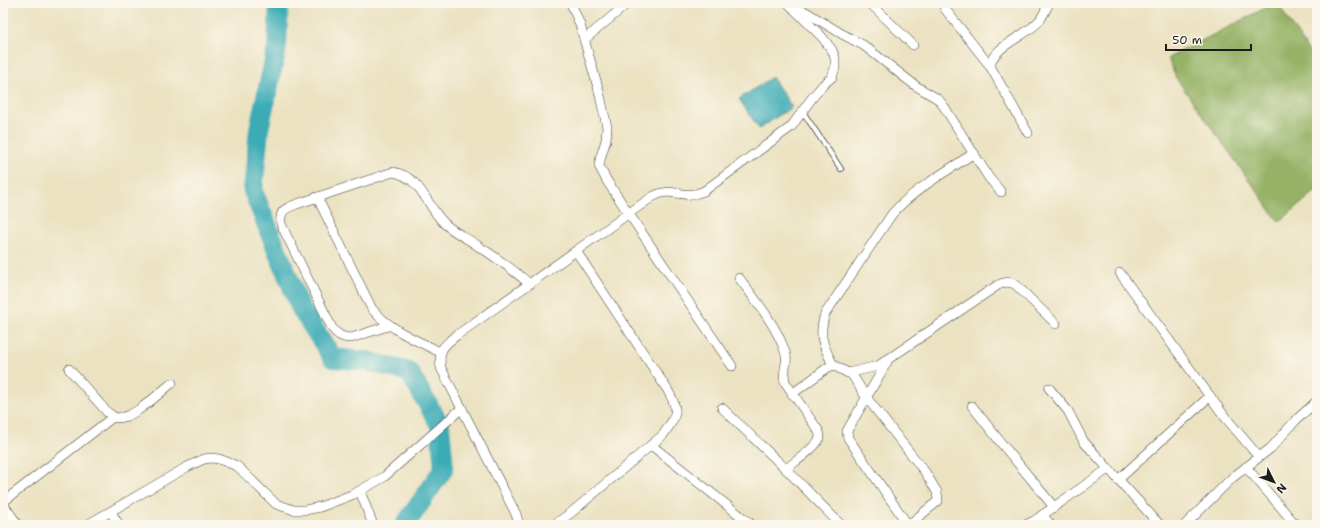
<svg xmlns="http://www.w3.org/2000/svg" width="1320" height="528" viewBox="0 0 1320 528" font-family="'Shantell Sans',sans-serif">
<rect width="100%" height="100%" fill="#fbf7ec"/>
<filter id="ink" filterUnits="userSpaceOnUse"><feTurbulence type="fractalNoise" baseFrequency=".025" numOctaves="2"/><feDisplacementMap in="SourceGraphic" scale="8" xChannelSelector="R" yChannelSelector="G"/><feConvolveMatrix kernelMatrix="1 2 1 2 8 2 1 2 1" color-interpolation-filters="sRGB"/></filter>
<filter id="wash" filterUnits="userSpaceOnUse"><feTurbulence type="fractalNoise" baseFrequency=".012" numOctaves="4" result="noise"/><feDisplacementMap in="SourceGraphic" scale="16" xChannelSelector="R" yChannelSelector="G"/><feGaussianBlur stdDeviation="0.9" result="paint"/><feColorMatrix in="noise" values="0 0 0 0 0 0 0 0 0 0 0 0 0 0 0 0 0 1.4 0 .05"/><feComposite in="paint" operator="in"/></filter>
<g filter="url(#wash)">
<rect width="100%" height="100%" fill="#ebe2c1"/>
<polygon fill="#95b266" stroke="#586741" points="1275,3 1277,3 1317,64 1317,190 1279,222 1176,78 1168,58"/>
<polygon fill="#3aabb6" stroke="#2b6469" points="772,77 792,107 759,129 739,99"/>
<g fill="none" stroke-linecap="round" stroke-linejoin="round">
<polyline stroke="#3aabb6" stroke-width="20" points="279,3 277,47 259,129 253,191 301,309 333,358 367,361 409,372 440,425 444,468 405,525"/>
</g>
</g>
<g filter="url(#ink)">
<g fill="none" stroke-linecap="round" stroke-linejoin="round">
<defs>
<polyline id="lane" points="803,112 841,169"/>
<g id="street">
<polyline points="571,3 580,25 599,91 607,127 606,140 601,156 599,166 607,181 629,214 732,366"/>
<polyline points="870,3 913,45"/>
<polyline points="943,3 945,9 990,66"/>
<polyline points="795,9 806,12 842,34 863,45 916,86 938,99 943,105 989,178 1001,192"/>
<polyline points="584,40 628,3"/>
<path d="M1028 133 990 66C992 47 1026 36 1038 22 1043 17 1046 9 1049 3"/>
<path d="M317 197 372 309C390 330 416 340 440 352"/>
<polyline points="1120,273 1225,417 1259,457"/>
<path d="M739 278C755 299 779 329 786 355 788 364 782 371 785 382L818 430C819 432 820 434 820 436 820 445 793 463 786 469"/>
<path d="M388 326 351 338C342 338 338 335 332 328L281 224C279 210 286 208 297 204L393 172C422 177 426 206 445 224 455 233 467 238 478 246 496 257 513 270 530 284"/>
<polyline points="887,362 847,431 848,438 908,525"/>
<path d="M833 365C823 345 818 336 825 314L892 214C914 189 946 172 974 153"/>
<path d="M69 369 107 412C109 413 112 416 114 417 130 423 160 392 172 383"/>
<polyline points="851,373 866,397 925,472 937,492 938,501 911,523 911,525"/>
<polyline points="1049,388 1068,411 1084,442 1160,525"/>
<path d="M792 394 827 368 833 365 848 373 878 366 998 285C1005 282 1009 281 1016 285L1056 324"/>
<polyline points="972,406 1002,444 1054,507"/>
<polyline points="722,408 786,469 841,525"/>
<polyline points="651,445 752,525"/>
<polyline points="1246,467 1296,525"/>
<polyline points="1118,480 1210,396"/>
<polyline points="360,491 373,525"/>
<polyline points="3,502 113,417"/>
<polyline points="3,504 18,525"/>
<polyline points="111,512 119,525"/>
<polyline points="1042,515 1051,525"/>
<polyline points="87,525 187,467 204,459 211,458 219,459 237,466 276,504 294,510 305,510 320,507 354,494 384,477 462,408"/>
<path d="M519 525 516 514 441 368C438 349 443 346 457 335L652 197C673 185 682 201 704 191L791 127 812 98 823 85 832 77 835 68V58L832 50 822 37 788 3"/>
<path d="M554 525 572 512 663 435C677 415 680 411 667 389L576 251"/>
<polyline points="1025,525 1034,521 1108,469"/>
<polyline points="1185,525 1232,478 1271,448 1296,420 1317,401"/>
</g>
</defs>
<use href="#lane" stroke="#3b3a35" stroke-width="6"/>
<use href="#street" stroke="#3b3a35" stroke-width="10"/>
<use href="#lane" stroke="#fff" stroke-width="4.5"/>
<use href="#street" stroke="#fff" stroke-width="9"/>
</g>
</g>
<rect width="1320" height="528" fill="none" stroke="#fbf7ec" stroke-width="16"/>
<g transform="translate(1274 482) rotate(132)" stroke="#fbf7ec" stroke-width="3" paint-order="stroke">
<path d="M0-3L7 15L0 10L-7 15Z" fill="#1c1c1c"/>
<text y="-6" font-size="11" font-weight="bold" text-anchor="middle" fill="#1c1c1c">N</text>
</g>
<path d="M1166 44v6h85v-6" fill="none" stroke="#1c1c1c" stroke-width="2"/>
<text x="1172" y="44" font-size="12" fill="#1c1c1c" stroke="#fbf7ec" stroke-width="3" paint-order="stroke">50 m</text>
</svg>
